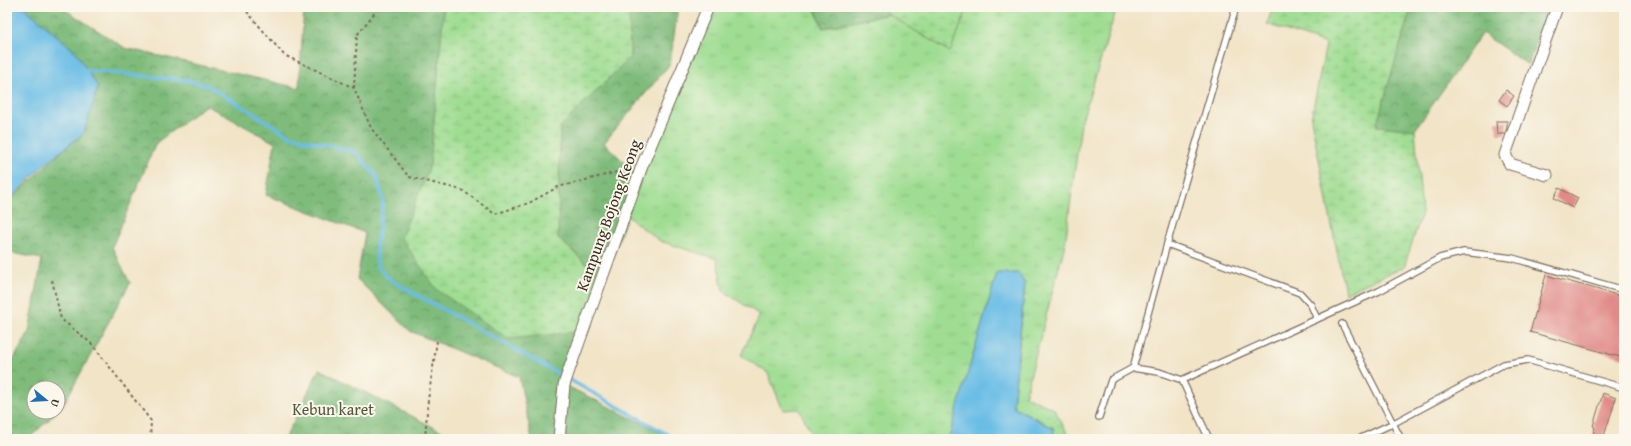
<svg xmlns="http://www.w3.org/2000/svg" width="1631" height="446" viewBox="0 0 1631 446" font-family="'Gentium Book Plus',serif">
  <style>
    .grass { fill: url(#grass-tufts); stroke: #6d8458 }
    .forest { fill: url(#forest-crowns); stroke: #5d734d }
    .wetland { fill: url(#wetland-marsh); stroke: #6d8458 }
    .water { fill: #6abde6; stroke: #527482 }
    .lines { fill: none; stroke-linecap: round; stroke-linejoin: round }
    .stream { stroke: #6abde6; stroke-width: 3.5 }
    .building { fill: #e18a88 }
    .lane-casing { stroke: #7b6b59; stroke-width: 8 }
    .street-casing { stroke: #7b6b59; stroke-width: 13 }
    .path { stroke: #7b6b59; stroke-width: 2; stroke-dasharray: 3 3; stroke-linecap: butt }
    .lane { stroke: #fff; stroke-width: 5.5 }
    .street { stroke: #fff; stroke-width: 11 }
    .labels { text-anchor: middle; stroke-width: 4; stroke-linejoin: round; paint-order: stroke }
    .street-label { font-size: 16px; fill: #3b2a1e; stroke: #fbf7ec }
    .park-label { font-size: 16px; fill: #54573b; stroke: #fbf7ec }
  </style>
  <defs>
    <pattern id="grass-tufts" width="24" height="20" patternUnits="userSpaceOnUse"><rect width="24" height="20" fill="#9fdd92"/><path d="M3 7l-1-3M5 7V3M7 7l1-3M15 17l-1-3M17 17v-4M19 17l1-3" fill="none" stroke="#8abe7d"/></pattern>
    <pattern id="forest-crowns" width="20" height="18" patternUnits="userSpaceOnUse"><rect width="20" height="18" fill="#7fbc7c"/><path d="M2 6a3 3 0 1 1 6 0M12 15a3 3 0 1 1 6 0" fill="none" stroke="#699965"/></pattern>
    <pattern id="wetland-marsh" width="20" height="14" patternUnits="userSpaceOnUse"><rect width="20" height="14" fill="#9fdd92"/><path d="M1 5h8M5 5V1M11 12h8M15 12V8" fill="none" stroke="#8abe7d"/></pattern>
  </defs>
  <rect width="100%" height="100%" fill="#fbf7ec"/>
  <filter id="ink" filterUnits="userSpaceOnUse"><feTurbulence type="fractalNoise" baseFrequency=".025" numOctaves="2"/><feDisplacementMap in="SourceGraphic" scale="8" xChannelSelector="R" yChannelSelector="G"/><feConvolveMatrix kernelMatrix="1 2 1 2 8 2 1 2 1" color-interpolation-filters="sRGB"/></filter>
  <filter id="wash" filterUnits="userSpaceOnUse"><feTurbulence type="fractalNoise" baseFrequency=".012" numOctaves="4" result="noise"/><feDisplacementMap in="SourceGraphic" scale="16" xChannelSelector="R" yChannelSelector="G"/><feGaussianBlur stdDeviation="0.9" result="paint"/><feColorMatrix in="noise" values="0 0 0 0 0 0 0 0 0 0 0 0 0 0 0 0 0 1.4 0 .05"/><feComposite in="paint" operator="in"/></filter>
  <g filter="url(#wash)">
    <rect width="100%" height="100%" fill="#f1e4c7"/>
    <path class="grass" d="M 711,7 L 814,7 L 823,28 L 888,14 L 950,52 L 968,7 L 1117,7 L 1081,123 L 1065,244 L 1025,396 L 1054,409 L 1068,434 L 1067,439 L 1053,439 L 1054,428 L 1013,406 L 1025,284 L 997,273 L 949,438 L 928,439 L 812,439 L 812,434 L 799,409 L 783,410 L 768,373 L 741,355 L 760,315 L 723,291 L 717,259 L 660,241 L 627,216 Z"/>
    <g class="forest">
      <path d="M 24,7 L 65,7 L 64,9 L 125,48 L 299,88 L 304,7 L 444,7 L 430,166 L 401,238 L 584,331 L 565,385 L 674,439 L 532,439 L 519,377 L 410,331 L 357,279 L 365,233 L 266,195 L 275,143 L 206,105 L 156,143 L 112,247 L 130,283 L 62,407 L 58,411 L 58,388 L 34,388 L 34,412 L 57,412 L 28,439 L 7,439 L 7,371 L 29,332 L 42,259 L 7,252 L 7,203 L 54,158 L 84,133 L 76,52 Z"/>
      <path d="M 629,7 L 678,7 L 670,64 L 604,143 L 641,178 L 604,280 L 558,238 L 560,127 L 630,57 Z"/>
      <path d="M 814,7 L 886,7 L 888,14 L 823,28 Z"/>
      <path d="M 1411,7 L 1441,7 L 1449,11 L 1451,7 L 1549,7 L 1528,65 L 1482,33 L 1415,130 L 1376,126 Z"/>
      <path d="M 319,369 L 457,439 L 285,439 Z"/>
    </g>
    <g class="wetland">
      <path d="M 444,7 L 629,7 L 630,57 L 560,127 L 558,238 L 604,280 L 584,331 L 509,339 L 437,290 L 401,238 L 430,166 Z"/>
      <path d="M 886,7 L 968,7 L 950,52 L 888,14 Z"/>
      <path d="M 1273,7 L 1411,7 L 1376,126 L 1415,130 L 1422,213 L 1404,267 L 1345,293 L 1311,119 L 1326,44 L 1267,24 Z"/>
    </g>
    <g class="water">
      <path d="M 7,7 L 24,7 L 76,52 L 98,87 L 84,133 L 44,165 L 7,202 Z"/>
      <path d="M 997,273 L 1019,273 L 1025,284 L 1013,406 L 1054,429 L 1053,439 L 1025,439 L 1014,435 L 1009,439 L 928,439 L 949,437 Z"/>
    </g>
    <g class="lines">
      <path class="stream" d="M 83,70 L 186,80 L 209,86 L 290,136 L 356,152 L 377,177 L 383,201 L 376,248 L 377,267 L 392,281 L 676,439"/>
    </g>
    <g id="blocks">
      <g class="building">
        <path d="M 1506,90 L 1514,96 L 1507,106 L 1499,100 Z"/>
        <path d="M 1496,121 L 1507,121 L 1507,127 L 1505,134 L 1497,134 Z"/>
        <path d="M 1559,188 L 1578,198 L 1573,208 L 1554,198 Z"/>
        <path d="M 1546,275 L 1624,297 L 1624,358 L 1530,332 Z"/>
        <path d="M 1603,393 L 1616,398 L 1603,439 L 1592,439 L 1595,427 L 1593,426 Z"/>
      </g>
    </g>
  </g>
  <g filter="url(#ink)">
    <use href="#blocks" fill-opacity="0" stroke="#7b6b59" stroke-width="1"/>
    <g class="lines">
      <defs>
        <g id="lane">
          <path d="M 1167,244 L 1300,293 L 1311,305 L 1317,319"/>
          <path d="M 1342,324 L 1401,439"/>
          <path d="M 1182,380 L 1379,291 L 1440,258 L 1464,252 L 1512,258 L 1624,290"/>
          <path d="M 1099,417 L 1111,380 L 1133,368"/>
          <path d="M 1209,439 L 1182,380 L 1159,372 L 1133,368 L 1167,244 L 1236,7"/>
          <path d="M 1359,439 L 1394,423 L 1504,364 L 1528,360 L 1624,388"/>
        </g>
        <g id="street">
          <path d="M 1547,175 L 1510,164 L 1505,155 L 1557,7"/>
          <path d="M 559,439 L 564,385 L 569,370 L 642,166 L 708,7"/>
        </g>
      </defs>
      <use href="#lane" class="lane-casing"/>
      <use href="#street" class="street-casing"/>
      <g class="path">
        <path d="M 243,7 L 284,55 L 354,88 L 371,128 L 409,177 L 462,190 L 495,214 L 529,203 L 558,187 L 629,169"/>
        <path d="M 354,88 L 357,35 L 379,7"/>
        <path d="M 52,280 L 61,319 L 92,344 L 151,421 L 150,439"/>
        <path d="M 425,439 L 428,400 L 437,341"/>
      </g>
      <use href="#lane" class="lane"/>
      <use href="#street" class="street"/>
    </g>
  </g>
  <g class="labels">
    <g class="street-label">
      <text transform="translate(608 215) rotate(-70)" y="6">Kampung Bojong Keong</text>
    </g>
    <g class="park-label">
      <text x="333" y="415">Kebun karet</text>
    </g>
  </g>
  <rect width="1631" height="446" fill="none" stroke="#fbf7ec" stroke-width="24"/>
  <g transform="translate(46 400) rotate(108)"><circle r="19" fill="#fbf7ec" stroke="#aea59a"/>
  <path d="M0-3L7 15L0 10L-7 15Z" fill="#1f6fb2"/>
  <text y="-6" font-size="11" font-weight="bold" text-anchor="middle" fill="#3b2a1e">U</text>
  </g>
</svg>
